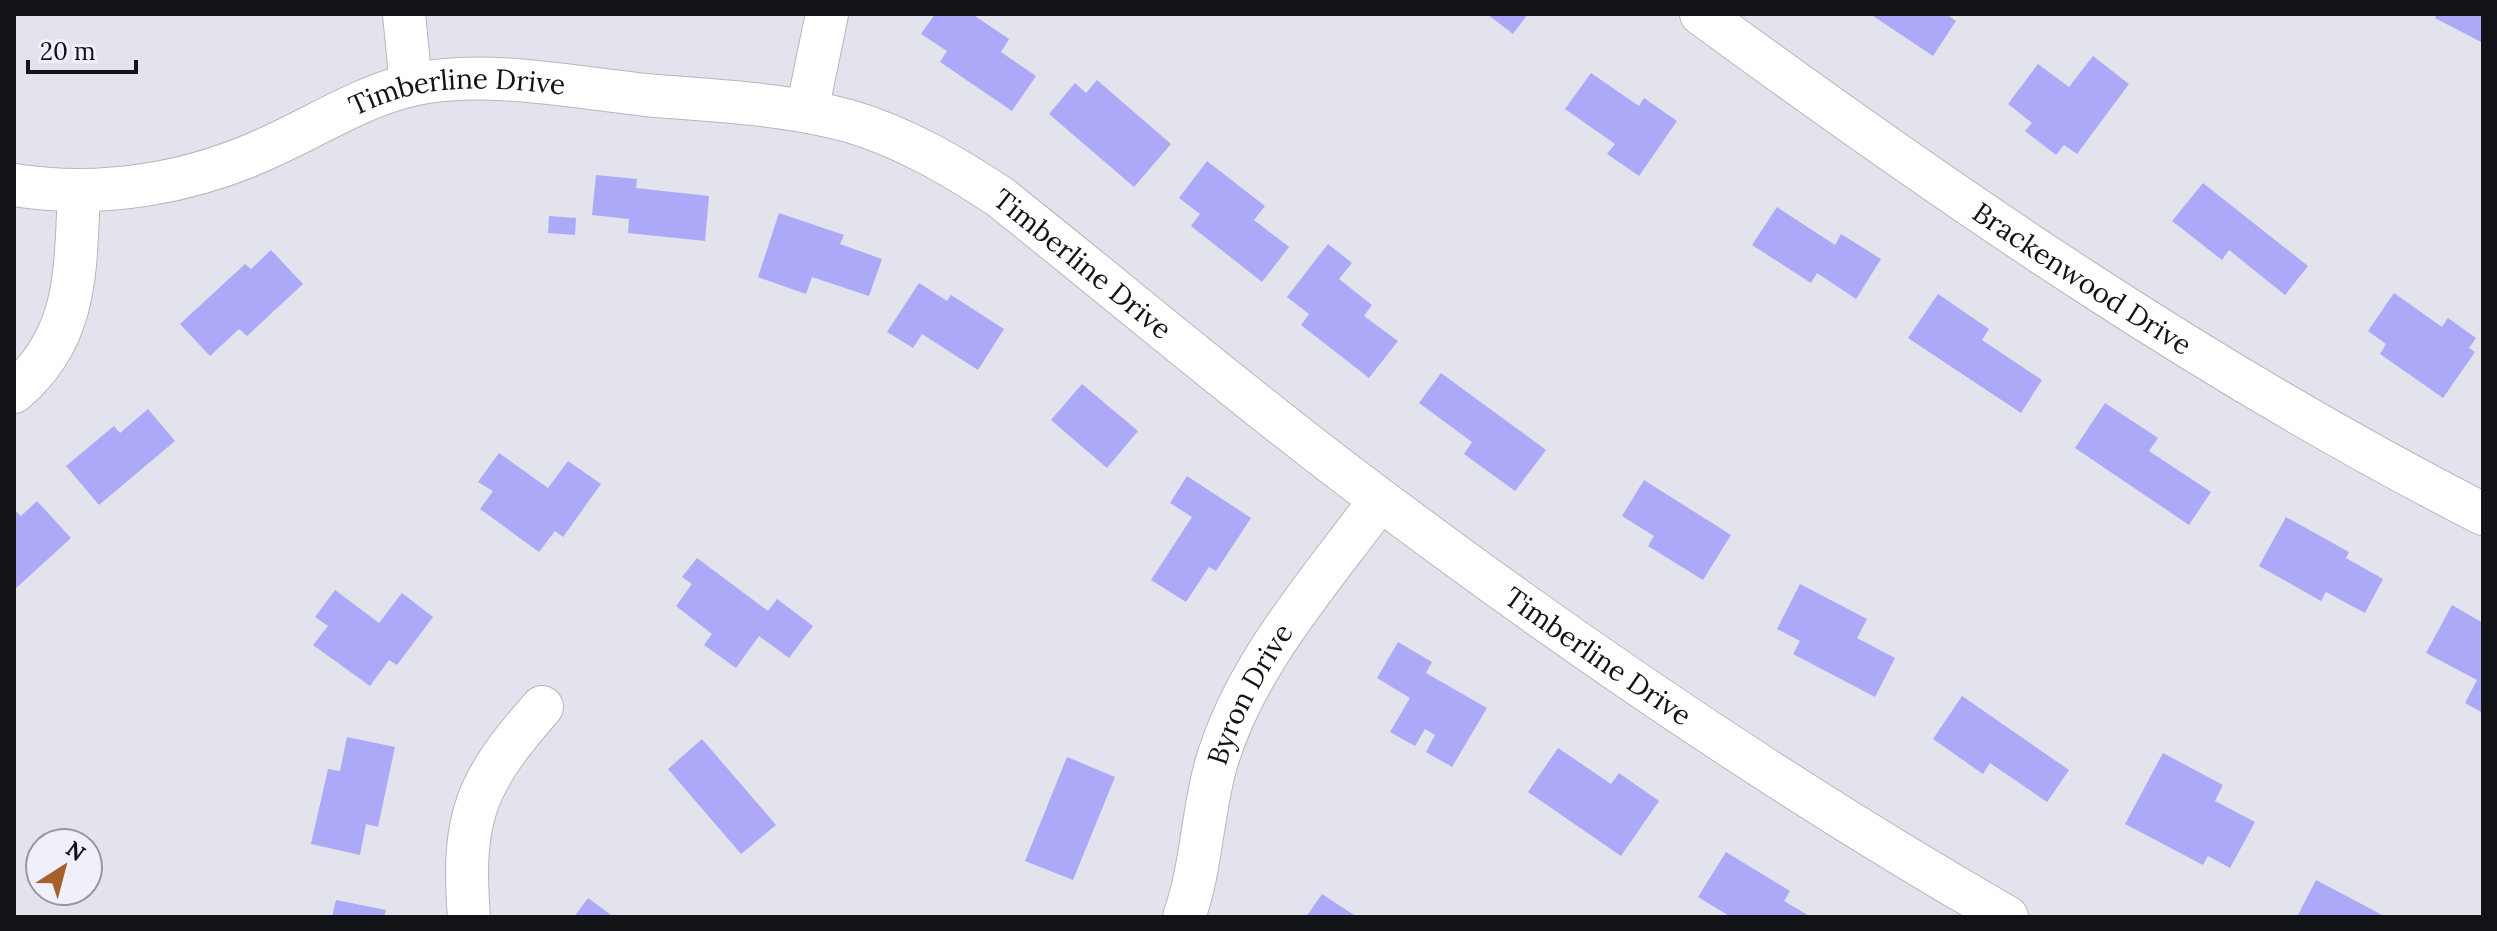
<svg xmlns="http://www.w3.org/2000/svg" width="2497" height="931" viewBox="0 0 2497 931" font-family="Lora,serif">
  <style>
    .building { fill: #acaaf8 }
    .lines { fill: none; stroke-linecap: round; stroke-linejoin: round }
    .minor-casing { stroke: #b6b6c0; stroke-width: 44 }
    .minor { stroke: #fff; stroke-width: 42 }
    .labels { text-anchor: middle; stroke-width: 8; stroke-linejoin: round; paint-order: stroke }
    .street-label { font-size: 28px; fill: #121316; stroke: #f0f0fa }
  </style>
  <rect width="100%" height="100%" fill="#e2e3ec"/>
  <g class="building">
    <path d="M 935,14 L 972,14 L 1009,39 L 1001,52 L 1036,76 L 1012,111 L 940,62 L 947,51 L 921,34 Z"/>
    <path d="M 1487,14 L 1528,14 L 1513,34 Z"/>
    <path d="M 1870,14 L 1946,14 L 1956,21 L 1933,56 Z"/>
    <path d="M 2437,14 L 2483,14 L 2483,43 L 2435,18 Z"/>
    <path d="M 2093,56 L 2129,84 L 2077,154 L 2064,145 L 2056,155 L 2025,131 L 2032,123 L 2008,104 L 2038,64 L 2069,87 Z"/>
    <path d="M 1591,73 L 1639,106 L 1644,98 L 1677,121 L 1639,176 L 1607,154 L 1615,144 L 1565,109 Z"/>
    <path d="M 1097,80 L 1171,144 L 1134,187 L 1049,114 L 1075,83 L 1086,93 Z"/>
    <path d="M 1207,161 L 1265,206 L 1254,220 L 1289,247 L 1262,282 L 1191,226 L 1200,214 L 1179,198 Z"/>
    <path d="M 596,175 L 637,179 L 636,188 L 709,196 L 705,241 L 628,233 L 629,219 L 592,215 Z"/>
    <path d="M 2203,183 L 2308,266 L 2285,295 L 2229,250 L 2222,260 L 2172,221 Z"/>
    <path d="M 1777,207 L 1835,245 L 1841,234 L 1881,259 L 1856,299 L 1817,273 L 1811,283 L 1752,245 Z"/>
    <path d="M 779,213 L 844,235 L 840,244 L 882,259 L 869,296 L 812,277 L 806,294 L 758,277 Z"/>
    <path d="M 549,216 L 576,218 L 575,235 L 548,233 Z"/>
    <path d="M 1328,244 L 1352,263 L 1339,279 L 1372,305 L 1364,316 L 1398,341 L 1369,378 L 1301,325 L 1309,314 L 1287,297 Z"/>
    <path d="M 271,250 L 303,284 L 247,336 L 239,329 L 210,356 L 180,324 L 245,264 L 251,269 Z"/>
    <path d="M 919,283 L 947,301 L 951,295 L 1004,329 L 978,370 L 922,334 L 913,348 L 887,332 Z"/>
    <path d="M 2394,293 L 2442,327 L 2448,318 L 2476,338 L 2469,348 L 2475,352 L 2443,398 L 2380,354 L 2386,344 L 2368,331 Z"/>
    <path d="M 1938,294 L 1989,329 L 1982,340 L 2042,380 L 2021,413 L 1908,338 Z"/>
    <path d="M 1441,373 L 1546,450 L 1515,491 L 1464,454 L 1472,442 L 1419,403 Z"/>
    <path d="M 1082,384 L 1138,431 L 1107,468 L 1051,420 Z"/>
    <path d="M 2105,403 L 2158,438 L 2149,451 L 2211,492 L 2189,525 L 2075,448 Z"/>
    <path d="M 148,409 L 175,441 L 99,505 L 66,466 L 114,426 L 120,433 Z"/>
    <path d="M 499,453 L 548,488 L 568,461 L 601,484 L 563,537 L 555,531 L 539,552 L 480,509 L 493,491 L 478,482 Z"/>
    <path d="M 1187,476 L 1251,518 L 1216,571 L 1209,567 L 1186,602 L 1151,580 L 1192,517 L 1170,503 Z"/>
    <path d="M 1644,480 L 1731,535 L 1703,580 L 1648,546 L 1654,536 L 1622,516 Z"/>
    <path d="M 37,501 L 71,538 L 14,590 L 14,509 L 21,516 Z"/>
    <path d="M 2286,517 L 2349,552 L 2346,558 L 2383,579 L 2365,613 L 2326,592 L 2321,601 L 2259,566 Z"/>
    <path d="M 697,558 L 768,611 L 777,599 L 813,626 L 789,658 L 759,636 L 736,668 L 704,645 L 712,634 L 676,606 L 692,584 L 682,577 Z"/>
    <path d="M 1800,584 L 1867,619 L 1857,638 L 1895,658 L 1875,697 L 1793,654 L 1800,641 L 1777,629 Z"/>
    <path d="M 335,590 L 379,623 L 402,593 L 433,617 L 397,665 L 389,660 L 370,686 L 313,645 L 328,626 L 315,617 Z"/>
    <path d="M 2452,605 L 2483,623 L 2483,713 L 2465,703 L 2477,680 L 2426,653 Z"/>
    <path d="M 1398,642 L 1432,662 L 1426,673 L 1487,708 L 1452,767 L 1426,752 L 1435,735 L 1425,729 L 1415,746 L 1390,732 L 1410,698 L 1377,678 Z"/>
    <path d="M 1962,696 L 2069,770 L 2047,802 L 1990,763 L 1983,774 L 1933,739 Z"/>
    <path d="M 347,737 L 395,747 L 378,827 L 366,824 L 360,855 L 311,844 L 328,769 L 340,771 Z"/>
    <path d="M 702,739 L 776,825 L 741,854 L 668,769 Z"/>
    <path d="M 1558,748 L 1611,784 L 1619,773 L 1659,801 L 1621,856 L 1528,792 Z"/>
    <path d="M 2163,753 L 2223,785 L 2215,801 L 2255,822 L 2230,868 L 2208,856 L 2203,865 L 2125,824 Z"/>
    <path d="M 1067,757 L 1115,777 L 1073,880 L 1025,861 Z"/>
    <path d="M 1726,852 L 1790,891 L 1784,901 L 1811,917 L 1731,917 L 1698,897 Z"/>
    <path d="M 2316,880 L 2386,917 L 2297,917 Z"/>
    <path d="M 1322,894 L 1357,917 L 1306,917 Z"/>
    <path d="M 588,898 L 614,917 L 574,917 Z"/>
    <path d="M 336,900 L 386,910 L 384,917 L 332,917 Z"/>
  </g>
  <g class="lines">
    <defs>
      <g id="minor">
        <path d="M 404,14 L 411,85"/>
        <path id="s1" d="M 1701,14 C 1951,197 2207,373 2483,514"/>
        <path d="M 807,111 L 827,14"/>
        <path id="s2" d="M 14,185 C 104,199 196,183 278,143 C 321,123 364,96 411,85 C 486,69 571,87 646,95 C 714,101 783,103 849,121 C 904,137 953,166 1000,197 C 1117,290 1231,387 1350,477 C 1556,633 1783,788 2007,917"/>
        <path d="M 14,392 C 79,337 75,270 79,192"/>
        <path d="M 469,917 C 461,816 476,782 542,707"/>
        <path id="s3" d="M 1184,917 C 1201,870 1202,817 1215,768 C 1243,667 1319,583 1380,500"/>
      </g>
    </defs>
    <use href="#minor" class="minor-casing"/>
    <use href="#minor" class="minor"/>
  </g>
  <g class="labels">
    <g class="street-label">
      <text dy="10" stroke="none"><textPath href="#s2" startOffset="462">Timberline Drive</textPath></text>
      <text dy="10" stroke="none"><textPath href="#s2" startOffset="1134">Timberline Drive</textPath></text>
      <text dy="10" stroke="none"><textPath href="#s1" startOffset="464">Brackenwood Drive</textPath></text>
      <text dy="10" stroke="none"><textPath href="#s2" startOffset="1782">Timberline Drive</textPath></text>
      <text dy="10" stroke="none"><textPath href="#s3" startOffset="234">Byron Drive</textPath></text>
    </g>
  </g>
  <rect width="2497" height="931" fill="none" stroke="#121316" stroke-width="32"/>
  <g transform="translate(64 867) rotate(36)"><circle r="38" fill="#f0f0fa" stroke="#97989f" stroke-width="2"/>
  <path d="M0-6L14 30L0 20L-14 30Z" fill="#a4612f"/>
  <text y="-12" font-size="22" font-weight="bold" text-anchor="middle" fill="#121316">N</text>
  </g>
  <path d="M28 60v12h108v-12" fill="none" stroke="#121316" stroke-width="4"/>
  <text x="40" y="60" font-size="24" fill="#121316" stroke="#f0f0fa" stroke-width="6" paint-order="stroke">20 m</text>
</svg>
